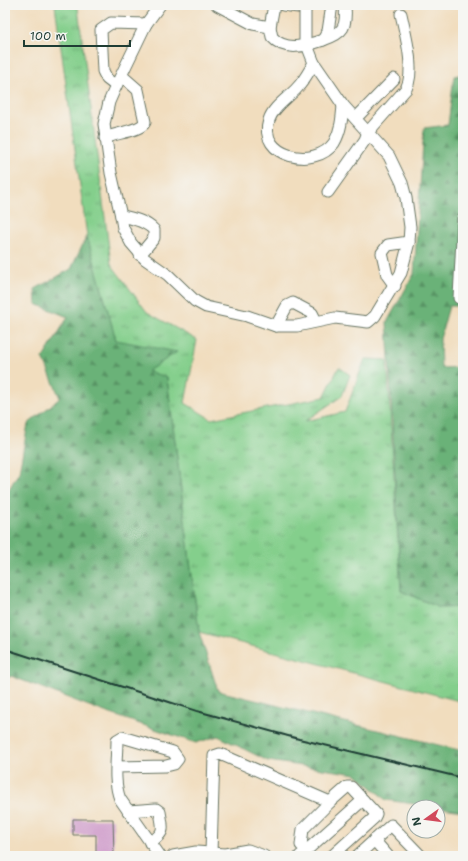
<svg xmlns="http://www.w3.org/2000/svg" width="468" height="861" viewBox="0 0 468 861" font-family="'Shantell Sans',sans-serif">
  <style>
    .grass { fill: url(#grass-tufts); stroke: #528660 }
    .forest { fill: url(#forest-firs); stroke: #457856 }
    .building { fill: #cf9bca }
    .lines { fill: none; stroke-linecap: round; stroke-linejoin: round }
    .minor-casing { stroke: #687564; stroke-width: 13 }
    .minor { stroke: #fff; stroke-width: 11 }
    .rail { stroke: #1f3d34; stroke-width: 2 }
  </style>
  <defs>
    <pattern id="grass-tufts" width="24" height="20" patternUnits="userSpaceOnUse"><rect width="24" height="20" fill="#84cf8c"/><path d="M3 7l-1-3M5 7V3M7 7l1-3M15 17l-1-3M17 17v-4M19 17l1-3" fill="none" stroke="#6ba973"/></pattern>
    <pattern id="forest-firs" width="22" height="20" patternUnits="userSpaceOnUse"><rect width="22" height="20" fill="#6bb278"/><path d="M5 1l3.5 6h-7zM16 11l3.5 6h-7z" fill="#579263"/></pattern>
  </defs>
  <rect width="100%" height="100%" fill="#f6f6f2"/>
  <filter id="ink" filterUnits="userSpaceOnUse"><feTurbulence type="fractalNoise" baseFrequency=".025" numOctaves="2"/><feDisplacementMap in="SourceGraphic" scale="8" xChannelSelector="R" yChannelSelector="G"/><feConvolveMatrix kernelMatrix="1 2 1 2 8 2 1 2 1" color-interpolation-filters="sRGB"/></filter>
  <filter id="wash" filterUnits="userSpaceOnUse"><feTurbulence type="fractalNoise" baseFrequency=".012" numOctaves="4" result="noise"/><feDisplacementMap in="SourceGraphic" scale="16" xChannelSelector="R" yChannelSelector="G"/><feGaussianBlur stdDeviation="0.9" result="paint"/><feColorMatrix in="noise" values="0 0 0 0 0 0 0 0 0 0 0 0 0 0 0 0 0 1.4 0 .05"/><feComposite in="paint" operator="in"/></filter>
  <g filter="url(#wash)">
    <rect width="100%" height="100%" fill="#f1ddbe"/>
    <path class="grass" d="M 55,5 L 74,5 L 78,8 L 111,264 L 147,312 L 197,340 L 185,403 L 211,419 L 324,397 L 339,367 L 350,375 L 342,396 L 305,421 L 345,412 L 365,359 L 387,360 L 401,591 L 440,608 L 463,607 L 463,702 L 199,632 L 167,378 L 147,371 L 116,341 L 87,236 Z"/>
    <g class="forest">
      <path d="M 463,74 L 463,306 L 449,306 L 440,339 L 441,368 L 463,367 L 463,607 L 440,608 L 401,591 L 387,322 L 414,274 L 424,128 L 448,125 L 454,76 Z"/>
      <path d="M 87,236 L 116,340 L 177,352 L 148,371 L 167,378 L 199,632 L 218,691 L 463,751 L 463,811 L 386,800 L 356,774 L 268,761 L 218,736 L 196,743 L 102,711 L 11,676 L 5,680 L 5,496 L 19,472 L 28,424 L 60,398 L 43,358 L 68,317 L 36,304 L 35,289 L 71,269 Z"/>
    </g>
    <g id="blocks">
      <path class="building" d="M 73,819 L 113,819 L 114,856 L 96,856 L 96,835 L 73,835 Z"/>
    </g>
  </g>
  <g filter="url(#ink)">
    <use href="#blocks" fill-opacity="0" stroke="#687564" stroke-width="1"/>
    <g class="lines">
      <defs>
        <g id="minor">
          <path d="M 160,5 L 146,24 L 116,86 L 109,102 L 104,124 L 111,173 L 121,216 L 123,228 L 131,243 L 145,259 L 168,275 L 195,301 L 206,307 L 247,316 L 276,326 L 297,326 L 335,318 L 368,322 L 375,316 L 401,273 L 409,242 L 410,227 L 406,198 L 402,183 L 389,156 L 343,105 L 314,63 L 305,40 L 305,5"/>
          <path d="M 217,5 L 253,24 L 270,27"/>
          <path d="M 274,5 L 270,27 L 272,37 C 285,52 306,46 323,40 L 328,31 L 332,5"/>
          <path d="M 283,5 L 306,8"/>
          <path d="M 323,40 C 344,33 347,27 345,5"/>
          <path d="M 314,63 C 309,71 304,81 297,88 C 288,98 273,107 269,120 C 257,157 315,170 334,143 C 341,131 342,118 343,105"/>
          <path d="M 116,86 L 107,79 L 103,71 L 101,30 L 111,23 L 146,24"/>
          <path d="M 356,118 L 394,79"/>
          <path d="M 105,138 C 115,133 141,131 145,122 L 138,90 L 122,76"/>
          <path d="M 328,192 L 365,140 L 368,132 L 406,89 C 416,71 405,33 401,14"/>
          <path d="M 121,216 C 132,218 146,221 154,230 L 154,238 L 140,255"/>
          <path d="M 395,286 L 387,275 L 382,253 L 388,245 L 409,242"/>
          <path d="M 459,298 L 463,218"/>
          <path d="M 276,326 L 287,306 L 293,303 L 312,313 L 316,321"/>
          <path d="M 117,767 L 166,766 L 174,764 L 178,759 L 173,752 L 122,737 L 117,740 C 117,758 113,782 120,799 L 160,856"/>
          <path d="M 330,802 L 347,787 L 351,787 L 376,814 L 374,818 L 332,856"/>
          <path d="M 128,811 L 156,809 L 160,812 C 163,830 166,831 150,843"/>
          <path d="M 374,840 L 388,856"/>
          <path d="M 307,850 L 363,800"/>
          <path d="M 211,853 L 214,756 L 220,754 L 330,802 L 303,829 L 301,845 L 307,850 L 300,856"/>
          <path d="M 173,856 L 196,852 L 225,854 L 248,850 L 264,856"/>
          <path d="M 357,856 L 391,825 L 421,856"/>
        </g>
      </defs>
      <use href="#minor" class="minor-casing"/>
      <use href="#minor" class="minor"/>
      <path class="rail" d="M 5,649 L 197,711 L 299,739 L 463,778"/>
    </g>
  </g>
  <rect width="468" height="861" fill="none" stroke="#f6f6f2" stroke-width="20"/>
  <g transform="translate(426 819) rotate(256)"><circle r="19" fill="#f6f6f2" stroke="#a0aca6"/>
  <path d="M0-3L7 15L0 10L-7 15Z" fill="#d1495b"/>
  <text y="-6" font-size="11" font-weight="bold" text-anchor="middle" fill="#1f3d34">N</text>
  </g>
  <path d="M24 40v6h106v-6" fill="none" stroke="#1f3d34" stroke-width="2"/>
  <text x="30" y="40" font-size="12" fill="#1f3d34" stroke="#f6f6f2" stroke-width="3" paint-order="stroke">100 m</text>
</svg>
